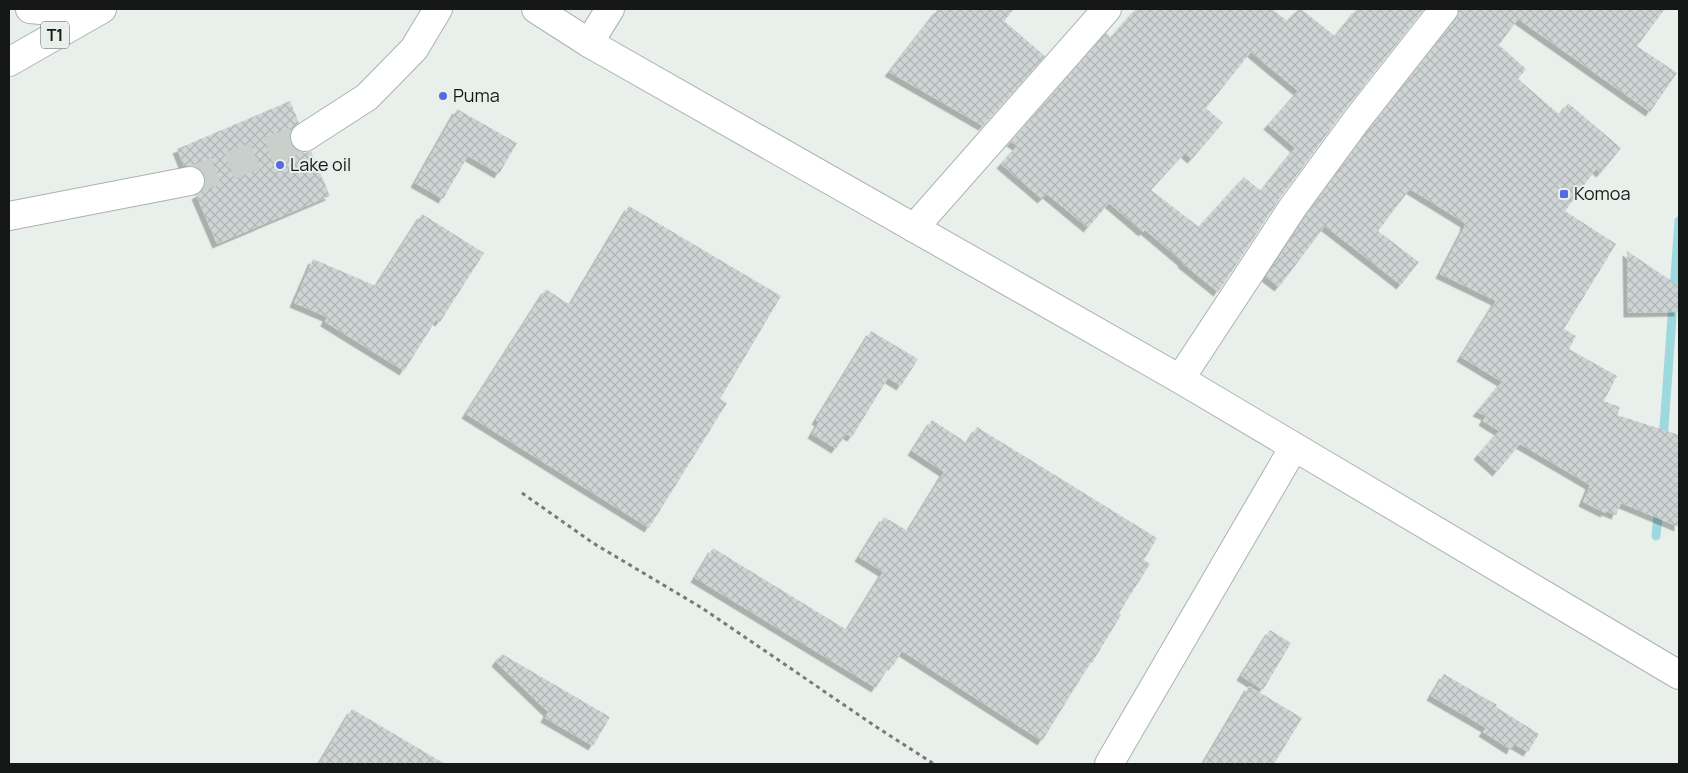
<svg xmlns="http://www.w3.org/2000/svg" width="1688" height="773" viewBox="0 0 1688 773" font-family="Manrope,sans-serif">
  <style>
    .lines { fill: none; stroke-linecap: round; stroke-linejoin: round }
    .stream { stroke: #9fd9e0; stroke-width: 9 }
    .building { fill: url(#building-cross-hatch); fill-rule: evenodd; filter: url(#shadow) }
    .minor-tunnel { stroke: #c9cfcb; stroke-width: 28; stroke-dasharray: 28 14; stroke-linecap: butt }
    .minor-casing { stroke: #acb2af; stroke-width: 30 }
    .major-casing { stroke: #acb2af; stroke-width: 30 }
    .highway-casing { stroke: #acb2af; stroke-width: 30 }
    .path { stroke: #767a78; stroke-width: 3; stroke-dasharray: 4 4; stroke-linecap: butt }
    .minor { stroke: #fff; stroke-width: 28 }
    .major { stroke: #fff; stroke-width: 28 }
    .highway { stroke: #fff; stroke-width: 28 }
    .poi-dot { fill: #586ae1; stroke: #e9efeb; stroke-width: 2 }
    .labels { text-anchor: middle; stroke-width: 4; stroke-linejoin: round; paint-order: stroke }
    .shield { fill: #e9efeb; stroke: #555857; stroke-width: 1 }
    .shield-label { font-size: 16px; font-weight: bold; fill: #161817 }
    .poi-label { font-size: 18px; fill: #161817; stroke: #e9efeb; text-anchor: start }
  </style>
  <defs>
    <pattern id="building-cross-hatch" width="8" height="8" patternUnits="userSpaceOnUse" patternTransform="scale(1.25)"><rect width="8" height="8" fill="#ced5d4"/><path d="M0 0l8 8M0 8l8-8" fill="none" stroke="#b0b6b5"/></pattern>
    <filter id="shadow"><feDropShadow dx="-4.5" dy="4.5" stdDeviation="0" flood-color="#0004"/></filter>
  </defs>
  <rect width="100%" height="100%" fill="#e9efeb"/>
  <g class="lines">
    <g class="stream">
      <path d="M 1663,441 L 1679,221"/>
      <path d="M 1656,536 L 1659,507"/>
    </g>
  </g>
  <g class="building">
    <path d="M 938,9 L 1014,9 L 1004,21 L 1045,56 L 983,126 L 889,72 Z"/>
    <path d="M 1136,9 L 1272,9 L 1287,21 L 1298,9 L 1301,9 L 1335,36 L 1357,9 L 1424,9 L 1343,112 L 1280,198 L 1218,292 L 1182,263 L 1183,262 L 1145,230 L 1143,232 L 1109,203 L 1088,228 L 1047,194 L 1042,199 L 1001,164 L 1017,146 L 1011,142 L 1106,33 L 1111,37 ZM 1251,52 L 1298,91 L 1268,125 L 1295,148 L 1261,191 L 1244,177 L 1199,227 L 1151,190 L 1185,153 L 1192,159 L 1223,123 L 1206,108 Z"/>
    <path d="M 1459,9 L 1665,9 L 1637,46 L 1677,73 L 1650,112 L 1518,19 L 1499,45 L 1526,69 L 1518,79 L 1560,115 L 1568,103 L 1621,148 L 1601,173 L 1596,169 L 1565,211 L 1616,244 L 1564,329 L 1576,336 L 1569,349 L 1617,376 L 1604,401 L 1620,407 L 1617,415 L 1679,435 L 1679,527 L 1621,503 L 1616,515 L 1606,511 L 1605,513 L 1583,502 L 1590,485 L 1520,444 L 1497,472 L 1478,455 L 1499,431 L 1483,421 L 1486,416 L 1477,412 L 1502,382 L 1461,357 L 1496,301 L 1440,274 L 1465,226 L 1464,226 L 1465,223 L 1410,189 L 1378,231 L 1419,262 L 1401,285 L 1325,226 L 1279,287 L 1266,277 L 1306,216 L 1368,130 L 1456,19 Z"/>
    <path d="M 290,101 L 299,123 L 291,130 L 289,137 L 292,145 L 298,151 L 305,153 L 311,151 L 330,196 L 217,244 L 196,195 L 201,192 L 205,187 L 205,178 L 201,170 L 196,166 L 184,166 L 177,149 Z"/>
    <path d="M 457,109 L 517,143 L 499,174 L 468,156 L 443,199 L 415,183 Z"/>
    <path d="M 629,206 L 781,296 L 720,399 L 727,403 L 649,528 L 466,414 L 546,289 L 570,305 Z"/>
    <path d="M 422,214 L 484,253 L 440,322 L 436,320 L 404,371 L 325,322 L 327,317 L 294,303 L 313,259 L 376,286 Z"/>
    <path d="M 1627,251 L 1679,286 L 1679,312 L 1628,313 Z"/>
    <path d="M 871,331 L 918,359 L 901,386 L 888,378 L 852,437 L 846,434 L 836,449 L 812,434 L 819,422 L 816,420 Z"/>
    <path d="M 932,420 L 967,443 L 977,427 L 1157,538 L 1144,560 L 1150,564 L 1119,613 L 1121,615 L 1092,663 L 1091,662 L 1042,741 L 902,651 L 893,666 L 890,665 L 876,688 L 695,578 L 713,548 L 847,630 L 883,572 L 859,557 L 884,517 L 908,531 L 944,472 L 912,451 Z"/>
    <path d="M 1270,630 L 1291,643 L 1263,690 L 1241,676 Z"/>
    <path d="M 502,654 L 610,717 L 593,746 L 545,718 L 548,712 L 496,662 Z"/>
    <path d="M 1444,674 L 1497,705 L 1496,707 L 1539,734 L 1528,752 L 1514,744 L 1511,750 L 1483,732 L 1486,728 L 1431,696 Z"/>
    <path d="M 1249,686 L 1302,718 L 1274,764 L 1203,764 Z"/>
    <path d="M 352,709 L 445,764 L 319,764 Z"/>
  </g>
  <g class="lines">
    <path class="minor-tunnel" d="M 190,181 L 305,137"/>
    <defs>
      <g id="minor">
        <path d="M 589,43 L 610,9"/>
        <path d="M 305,137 L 367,97 L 414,49 L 438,9"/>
        <path d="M 9,216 L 190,181"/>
        <path d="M 914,228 L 1107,9"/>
        <path d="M 1180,379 L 1293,207 L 1356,121 L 1444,9"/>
        <path d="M 1109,764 L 1294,447"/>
      </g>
      <path id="major" d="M 536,9 L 589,43 L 1180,379 L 1679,675"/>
      <g id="highway">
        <path d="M 30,9 L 41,10 L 62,9"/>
        <path d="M 9,62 L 102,9"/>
      </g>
    </defs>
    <use href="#minor" class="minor-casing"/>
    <use href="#major" class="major-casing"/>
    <use href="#highway" class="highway-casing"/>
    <path class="path" d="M 522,493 L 593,543 L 702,608 L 878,728 L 934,764"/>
    <use href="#minor" class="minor"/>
    <use href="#major" class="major"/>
    <use href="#highway" class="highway"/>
  </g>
  <g class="poi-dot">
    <circle cx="443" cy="96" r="5"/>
    <circle cx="280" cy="165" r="5"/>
    <rect x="1559" y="189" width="10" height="10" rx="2.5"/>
  </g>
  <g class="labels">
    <rect class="shield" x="41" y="21.5" width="28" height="27" rx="4"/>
    <g class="shield-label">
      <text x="55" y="41">T1</text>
    </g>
    <g class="poi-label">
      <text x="453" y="102">Puma</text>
      <text x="290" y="171">Lake oil</text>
      <text x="1574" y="200">Komoa</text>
    </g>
  </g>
  <rect width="1688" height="773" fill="none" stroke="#161817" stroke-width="20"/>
</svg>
